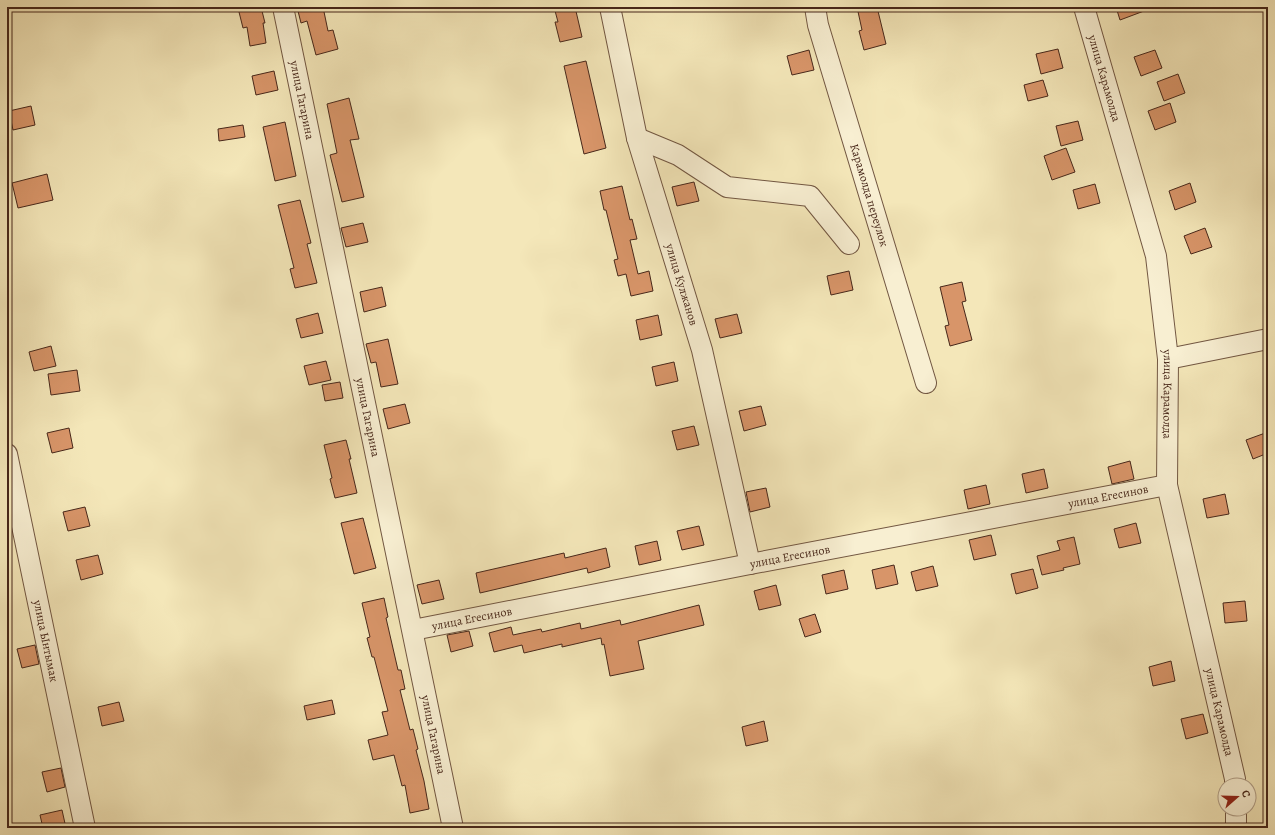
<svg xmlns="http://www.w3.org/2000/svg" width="1275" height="835" viewBox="0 0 1275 835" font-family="Alegreya,serif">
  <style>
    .building { fill: #d89569; stroke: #47271a }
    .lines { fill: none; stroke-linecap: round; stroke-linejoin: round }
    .minor-casing { stroke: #725742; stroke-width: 22 }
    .minor { stroke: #f8efd2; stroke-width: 20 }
    .labels { text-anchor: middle; stroke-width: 3; stroke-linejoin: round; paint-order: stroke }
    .street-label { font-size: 12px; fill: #47271a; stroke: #f8efd2 }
  </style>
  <rect width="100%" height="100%" fill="#f4e7b9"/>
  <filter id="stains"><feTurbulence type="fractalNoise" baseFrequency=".005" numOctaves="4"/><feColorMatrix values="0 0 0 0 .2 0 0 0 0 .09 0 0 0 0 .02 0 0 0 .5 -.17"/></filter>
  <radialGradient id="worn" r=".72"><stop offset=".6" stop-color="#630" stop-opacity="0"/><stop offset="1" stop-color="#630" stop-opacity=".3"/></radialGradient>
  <g class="building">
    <path d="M 244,7 L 261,7 L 265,23 L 263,23 L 266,43 L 250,46 L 247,27 L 243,28 L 238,8 Z"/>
    <path d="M 297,7 L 323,7 L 328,31 L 333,30 L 338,49 L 316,55 L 307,21 L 301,23 Z"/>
    <path d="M 554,7 L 575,7 L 582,37 L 560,42 L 555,22 L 558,22 Z"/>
    <path d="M 857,7 L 877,7 L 886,44 L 864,50 L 859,31 L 862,30 Z"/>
    <path d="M 1116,7 L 1152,7 L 1152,8 L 1120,20 Z"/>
    <path d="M 1058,49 L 1063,68 L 1041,74 L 1036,54 Z"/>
    <path d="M 809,50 L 814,70 L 792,75 L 787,56 Z"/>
    <path d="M 1155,50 L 1162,68 L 1141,76 L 1134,57 Z"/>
    <path d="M 586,61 L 606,148 L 584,154 L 564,66 Z"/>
    <path d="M 274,71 L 278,90 L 256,95 L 252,76 Z"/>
    <path d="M 1178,74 L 1185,93 L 1164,101 L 1157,82 Z"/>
    <path d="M 1043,80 L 1048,96 L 1028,101 L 1024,85 Z"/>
    <path d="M 349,98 L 359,139 L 350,140 L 364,197 L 342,202 L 330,155 L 337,153 L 327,104 Z"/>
    <path d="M 1170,103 L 1176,122 L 1155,130 L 1148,111 Z"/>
    <path d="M 31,106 L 35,125 L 13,130 L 9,111 Z"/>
    <path d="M 1078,121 L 1083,140 L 1061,146 L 1056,126 Z"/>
    <path d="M 285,122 L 296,176 L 275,181 L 263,127 Z"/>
    <path d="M 243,125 L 245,137 L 219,141 L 218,129 Z"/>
    <path d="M 1066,148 L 1075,172 L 1052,180 L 1044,156 Z"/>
    <path d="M 47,174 L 53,200 L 18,208 L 12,183 Z"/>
    <path d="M 694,182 L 699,201 L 677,206 L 672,187 Z"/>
    <path d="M 1190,183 L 1196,202 L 1175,210 L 1169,191 Z"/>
    <path d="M 1095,184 L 1100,203 L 1078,209 L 1073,190 Z"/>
    <path d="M 622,186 L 630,220 L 632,219 L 637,239 L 630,240 L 638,274 L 649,271 L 653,291 L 631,296 L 626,274 L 618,276 L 614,260 L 618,259 L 606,210 L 604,210 L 600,191 Z"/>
    <path d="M 300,200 L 311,243 L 307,244 L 317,283 L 295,288 L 290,269 L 294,268 L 278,205 Z"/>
    <path d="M 363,223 L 368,242 L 346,247 L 341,228 Z"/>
    <path d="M 1205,228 L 1212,247 L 1191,254 L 1184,236 Z"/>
    <path d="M 849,271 L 853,290 L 831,295 L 827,276 Z"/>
    <path d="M 962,282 L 966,301 L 962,302 L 972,340 L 950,346 L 945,326 L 949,325 L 940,287 Z"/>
    <path d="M 382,287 L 386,306 L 364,312 L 360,292 Z"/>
    <path d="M 318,313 L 323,333 L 301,338 L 296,319 Z"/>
    <path d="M 737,314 L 742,333 L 720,338 L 715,319 Z"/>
    <path d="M 658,315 L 662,335 L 640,340 L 636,320 Z"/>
    <path d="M 388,339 L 398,384 L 381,387 L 376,362 L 371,363 L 366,344 Z"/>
    <path d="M 51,346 L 56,366 L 34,371 L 29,352 Z"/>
    <path d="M 326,361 L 331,380 L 309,385 L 304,366 Z"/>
    <path d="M 674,362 L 678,381 L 656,386 L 652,367 Z"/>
    <path d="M 77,370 L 80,391 L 51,395 L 48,374 Z"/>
    <path d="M 340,382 L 343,398 L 325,401 L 322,385 Z"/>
    <path d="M 405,404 L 410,423 L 388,429 L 383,409 Z"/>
    <path d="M 761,406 L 766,425 L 744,431 L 739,411 Z"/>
    <path d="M 694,426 L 699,445 L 677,450 L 672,431 Z"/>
    <path d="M 69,428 L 73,448 L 52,453 L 47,433 Z"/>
    <path d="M 1268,432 L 1268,453 L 1253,459 L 1246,440 Z"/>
    <path d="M 346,440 L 351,459 L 349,459 L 357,493 L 335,498 L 330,479 L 332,478 L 324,445 Z"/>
    <path d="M 1130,461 L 1134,479 L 1112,484 L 1108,467 Z"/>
    <path d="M 1044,469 L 1048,488 L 1026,493 L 1022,474 Z"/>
    <path d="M 986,485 L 990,504 L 968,509 L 964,490 Z"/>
    <path d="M 766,488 L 770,507 L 750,512 L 746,492 Z"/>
    <path d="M 1225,494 L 1229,514 L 1207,518 L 1203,499 Z"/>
    <path d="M 85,507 L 90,526 L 68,531 L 63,512 Z"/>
    <path d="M 363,518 L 376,568 L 354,574 L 341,523 Z"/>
    <path d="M 1136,523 L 1141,543 L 1119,548 L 1114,529 Z"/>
    <path d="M 699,526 L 704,545 L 682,550 L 677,531 Z"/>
    <path d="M 991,535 L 996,555 L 974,560 L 969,540 Z"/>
    <path d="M 1074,537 L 1080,564 L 1063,568 L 1064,570 L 1042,575 L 1037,556 L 1060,550 L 1057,541 Z"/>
    <path d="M 657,541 L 661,560 L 639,565 L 635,546 Z"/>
    <path d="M 606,548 L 610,567 L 588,573 L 587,568 L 480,593 L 476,573 L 564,553 L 565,558 Z"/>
    <path d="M 98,555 L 103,574 L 81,580 L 76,560 Z"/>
    <path d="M 894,565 L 898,584 L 876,589 L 872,570 Z"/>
    <path d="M 933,566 L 938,586 L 916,591 L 911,572 Z"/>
    <path d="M 1033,569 L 1038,588 L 1016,594 L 1011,574 Z"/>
    <path d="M 844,570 L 848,589 L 826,594 L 822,575 Z"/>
    <path d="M 439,580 L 444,599 L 422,604 L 417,585 Z"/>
    <path d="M 776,585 L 781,605 L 759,610 L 754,591 Z"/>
    <path d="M 384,598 L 388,617 L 386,618 L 398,670 L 401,670 L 405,689 L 400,690 L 410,730 L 413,729 L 418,749 L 416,750 L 424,781 L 429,809 L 410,813 L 405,785 L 402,786 L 394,755 L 373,760 L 368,740 L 388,735 L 382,712 L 388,711 L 374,657 L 372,657 L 367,638 L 370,637 L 362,603 Z"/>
    <path d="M 1245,601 L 1247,621 L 1225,623 L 1223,603 Z"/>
    <path d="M 699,605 L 704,625 L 638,641 L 644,669 L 610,676 L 604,644 L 602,645 L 601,638 L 562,647 L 562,644 L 524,653 L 522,645 L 494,652 L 489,633 L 511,627 L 513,635 L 541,629 L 542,632 L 580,623 L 581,629 L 620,620 L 621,625 Z"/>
    <path d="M 815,614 L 821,632 L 805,637 L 799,619 Z"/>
    <path d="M 469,631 L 473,646 L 451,652 L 447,635 Z"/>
    <path d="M 35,645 L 39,664 L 22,668 L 17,649 Z"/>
    <path d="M 1171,661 L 1175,681 L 1153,686 L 1149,667 Z"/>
    <path d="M 332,700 L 335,714 L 307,720 L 304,706 Z"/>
    <path d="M 119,702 L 124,721 L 102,726 L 98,707 Z"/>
    <path d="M 1203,714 L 1208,733 L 1186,739 L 1181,719 Z"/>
    <path d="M 764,721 L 768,741 L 746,746 L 742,727 Z"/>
    <path d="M 61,768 L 65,787 L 47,792 L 42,772 Z"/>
    <path d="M 62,810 L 66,828 L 43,828 L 40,815 Z"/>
  </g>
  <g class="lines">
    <defs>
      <g id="minor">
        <path id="s1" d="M 283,7 L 453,828"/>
        <path id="s2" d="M 610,7 L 637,138 L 702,350 L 750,564"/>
        <path id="s3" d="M 815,7 L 818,25 L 926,383"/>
        <path id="s4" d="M 1084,7 L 1156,256 L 1168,359 L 1167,485 L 1235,779 L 1235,785"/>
        <path d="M 637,138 L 678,155 L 727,187 L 810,196 L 849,244"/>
        <path d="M 1168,359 L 1268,339"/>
        <path id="s5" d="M 7,454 L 85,828"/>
        <path id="s6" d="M 413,630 L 750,564 L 1167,485"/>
        <path d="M 1236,809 L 1236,828"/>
      </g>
    </defs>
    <use href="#minor" class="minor-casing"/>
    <use href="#minor" class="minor"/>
  </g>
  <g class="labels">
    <g class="street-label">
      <text dy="4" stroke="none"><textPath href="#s4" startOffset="74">улица Карамолда</textPath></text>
      <text dy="4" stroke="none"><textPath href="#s1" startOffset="95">улица Гагарина</textPath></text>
      <text dy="4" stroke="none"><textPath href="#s3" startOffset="196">Карамолда переулок</textPath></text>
      <text dy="4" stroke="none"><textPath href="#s2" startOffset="287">улица Кулжанов</textPath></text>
      <text dy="4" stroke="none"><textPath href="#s4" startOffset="398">улица Карамолда</textPath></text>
      <text dy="4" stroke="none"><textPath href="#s1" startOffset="419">улица Гагарина</textPath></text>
      <text dy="4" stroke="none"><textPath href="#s6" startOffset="708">улица Егесинов</textPath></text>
      <text dy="4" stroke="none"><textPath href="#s6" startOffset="384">улица Егесинов</textPath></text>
      <text dy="4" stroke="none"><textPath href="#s6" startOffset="60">улица Егесинов</textPath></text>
      <text dy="4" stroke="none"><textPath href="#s5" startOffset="191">улица Ынтымак</textPath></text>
      <text dy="4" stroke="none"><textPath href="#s4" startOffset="722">улица Карамолда</textPath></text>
      <text dy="4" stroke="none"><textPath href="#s1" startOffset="743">улица Гагарина</textPath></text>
    </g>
  </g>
  <rect width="1275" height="835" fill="none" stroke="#f4e7b9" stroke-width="24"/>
  <rect x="8" y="8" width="1259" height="819" fill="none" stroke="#47271a" stroke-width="2"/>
  <rect x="12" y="12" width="1251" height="811" fill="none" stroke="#47271a"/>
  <g transform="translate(1237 797) rotate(70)"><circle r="19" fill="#f8efd2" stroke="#b19f88"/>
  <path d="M0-3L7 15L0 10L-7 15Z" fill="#8f2418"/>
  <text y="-6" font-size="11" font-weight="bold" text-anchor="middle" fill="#47271a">С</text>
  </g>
  <rect width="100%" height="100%" filter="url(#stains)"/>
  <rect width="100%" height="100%" fill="url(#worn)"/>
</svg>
